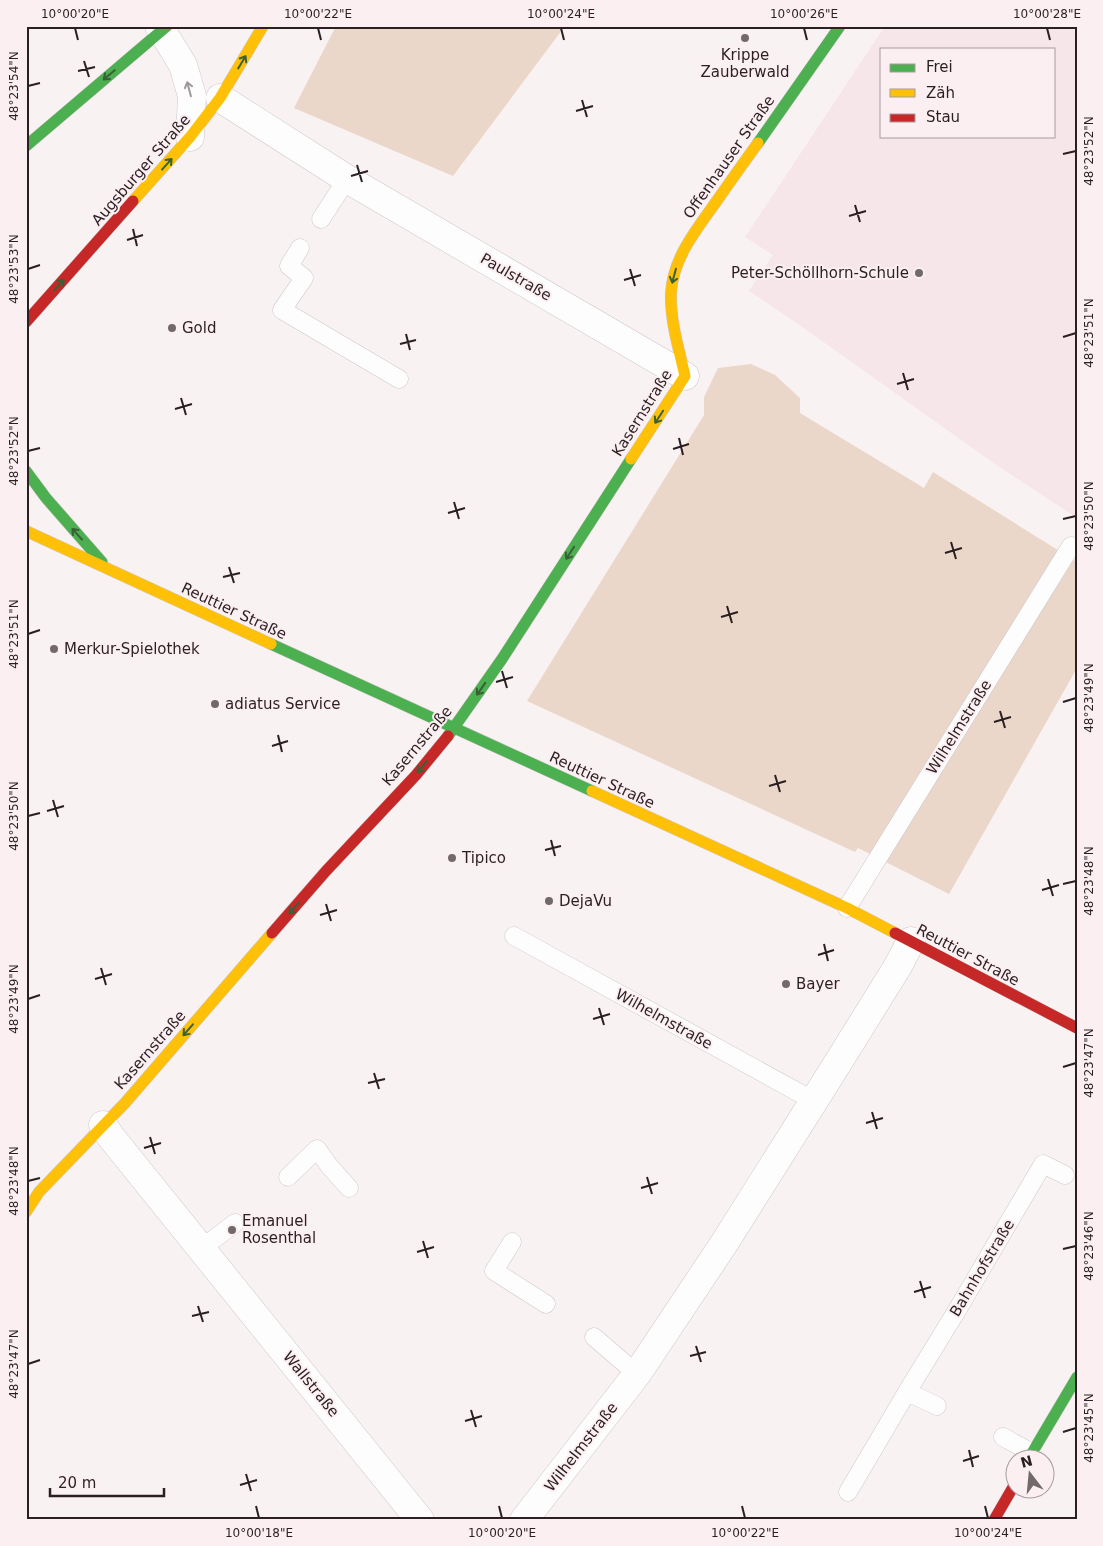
<svg xmlns="http://www.w3.org/2000/svg" width="1103" height="1546" viewBox="0 0 1103 1546" font-family="'DejaVu Sans',sans-serif">
  <style>
    .built { fill: #f6e5e9; fill-rule: evenodd }
    .green { fill: #ead7c9 }
    .lines { fill: none; stroke-linecap: round; stroke-linejoin: round }
    .lane-casing { stroke: #cfc6c8; stroke-width: 19 }
    .street-casing { stroke: #cfc6c8; stroke-width: 29 }
    .fast-casing { stroke: #cfc6c8; stroke-width: 12 }
    .slow-casing { stroke: #cfc6c8; stroke-width: 12 }
    .jam-casing { stroke: #cfc6c8; stroke-width: 12 }
    .lane { stroke: #fefdfd; stroke-width: 18 }
    .street { stroke: #fefdfd; stroke-width: 28 }
    .fast { stroke: #4caf50; stroke-width: 11 }
    .slow { stroke: #ffc107; stroke-width: 11 }
    .jam { stroke: #c62828; stroke-width: 11 }
    .oneway { stroke: #396037 }
    .oneway2 { stroke: #9f999a }
    .ticks { fill: none; stroke: #2a1f22; stroke-width: 2 }
    .poi-dot { fill: #72696b; stroke: #fceff2; stroke-width: 2 }
    .labels { text-anchor: middle; stroke-width: 4; stroke-linejoin: round; paint-order: stroke }
    .poi-label { font-size: 15px; fill: #2a1f22; stroke: #fceff2; text-anchor: start }
    .street-label { font-size: 15px; fill: #2a1f22; stroke: #fceff2 }
    .neatline { fill: none; stroke: #2a1f22; stroke-width: 2 }
    .ticks-label { font-size: 12px; text-anchor: middle; fill: #2a1f22 }
  </style>
  <rect width="100%" height="100%" fill="#f9f2f3"/>
  <path class="built" d="M 885,26 L 1069,26 L 1077,33 L 1077,518 L 992,462 L 801,326 L 749,291 L 773,255 L 745,237 ZM 882,49 L 1054,49 L 1054,136 L 882,136 Z"/>
  <g class="green">
    <path d="M 336,26 L 565,26 L 453,176 L 294,108 Z"/>
    <path d="M 751,364 L 775,375 L 800,398 L 800,413 L 924,488 L 933,472 L 1077,562 L 1077,668 L 949,894 L 858,848 L 855,852 L 527,701 L 704,415 L 704,397 L 718,368 Z"/>
  </g>
  <g class="lines">
    <defs>
      <g id="lane">
        <path d="M 321,219 L 347,179"/>
        <path d="M 300,248 L 289,266 L 304,278 L 282,310 L 399,379"/>
        <path d="M 847,908 L 1071,546"/>
        <path d="M 514,936 L 814,1101"/>
        <path d="M 288,1177 L 317,1149 L 330,1167 L 349,1188"/>
        <path d="M 512,1242 L 494,1271 L 546,1304"/>
        <path d="M 201,1249 L 235,1223"/>
        <path d="M 594,1337 L 637,1374"/>
        <path d="M 907,1392 L 959,1307 L 1043,1164 L 1065,1175"/>
        <path d="M 1003,1437 L 1032,1453"/>
        <path d="M 848,1492 L 907,1392 L 937,1406"/>
      </g>
      <g id="street">
        <path d="M 159,26 L 183,65 L 192,96 L 190,137"/>
        <path d="M 220,98 L 347,179 L 685,376"/>
        <path d="M 103,1125 L 111,1137 L 420,1520"/>
        <path d="M 524,1520 L 637,1374 L 725,1242 L 834,1069 L 898,966 L 911,941"/>
      </g>
      <g id="fast">
        <path d="M 758,143 L 840,26"/>
        <path d="M 26,146 L 167,26"/>
        <path d="M 26,471 L 46,498 L 102,562"/>
        <path d="M 271,644 L 592,791"/>
        <path d="M 448,736 L 502,659 L 631,459"/>
        <path d="M 1029,1458 L 1077,1377"/>
      </g>
      <g id="slow">
        <path d="M 133,201 L 190,137 L 220,98 L 263,26"/>
        <path d="M 631,459 L 685,376 C 679,349 670,321 671,293 C 673,258 696,230 716,202 C 730,182 744,162 758,143"/>
        <path d="M 26,531 L 271,644"/>
        <path d="M 592,791 L 847,908 L 895,933"/>
        <path d="M 26,1212 L 39,1192 L 125,1103 L 272,933"/>
      </g>
      <g id="jam">
        <path d="M 26,322 L 133,201"/>
        <path d="M 272,933 L 326,871 L 416,775 L 448,736"/>
        <path d="M 895,933 L 1077,1028"/>
        <path d="M 994,1520 L 1016,1482"/>
      </g>
    </defs>
    <use href="#lane" class="lane-casing"/>
    <use href="#street" class="street-casing"/>
    <use href="#fast" class="fast-casing"/>
    <use href="#slow" class="slow-casing"/>
    <use href="#jam" class="jam-casing"/>
    <use href="#lane" class="lane"/>
    <use href="#street" class="street"/>
    <use href="#fast" class="fast"/>
    <use href="#slow" class="slow"/>
    <use href="#jam" class="jam"/>
  </g>
  <defs><path id="oneway-shaft" d="M-6 0H5M1.5-3L5.5 0L1.5 3" fill="none" stroke-width="1.6" stroke-linecap="round" stroke-linejoin="round" transform="scale(1.25)"/></defs>
  <g class="oneway">
    <use href="#oneway-shaft" transform="translate(242 62) rotate(-59)"/>
    <use href="#oneway-shaft" transform="translate(109 75) rotate(140)"/>
    <use href="#oneway-shaft" transform="translate(167 164) rotate(-48)"/>
    <use href="#oneway-shaft" transform="translate(674 276) rotate(105)"/>
    <use href="#oneway-shaft" transform="translate(59 285) rotate(-48)"/>
    <use href="#oneway-shaft" transform="translate(659 417) rotate(123)"/>
    <use href="#oneway-shaft" transform="translate(77 534) rotate(-132)"/>
    <use href="#oneway-shaft" transform="translate(570 553) rotate(123)"/>
    <use href="#oneway-shaft" transform="translate(481 689) rotate(125)"/>
    <use href="#oneway-shaft" transform="translate(422 767) rotate(130)"/>
    <use href="#oneway-shaft" transform="translate(294 908) rotate(131)"/>
    <use href="#oneway-shaft" transform="translate(188 1030) rotate(131)"/>
  </g>
  <use class="oneway2" href="#oneway-shaft" transform="translate(189 89) rotate(-105)"/>
  <path class="ticks" d="M 75,28 L 78,40M 318,28 L 321,40M 561,28 L 564,40M 804,28 L 807,40M 1047,28 L 1050,40M 84,61 L 89,77M 78,71 L 95,67M 28,86 L 40,83M 582,100 L 587,117M 576,111 L 593,106M 1063,154 L 1076,151M 357,165 L 362,182M 351,176 L 368,171M 855,205 L 860,222M 849,216 L 866,211M 133,229 L 137,246M 127,240 L 143,235M 28,269 L 40,265M 630,269 L 635,286M 624,280 L 641,275M 406,334 L 410,350M 1063,337 L 1076,333M 400,344 L 416,340M 903,373 L 908,390M 897,384 L 914,379M 181,398 L 186,415M 175,409 L 192,404M 679,438 L 683,455M 673,449 L 689,444M 28,451 L 40,448M 454,502 L 459,519M 448,513 L 465,508M 1063,519 L 1076,516M 951,542 L 956,559M 945,553 L 962,548M 229,567 L 234,583M 223,577 L 240,573M 727,606 L 732,623M 721,617 L 738,612M 28,634 L 40,630M 502,671 L 507,688M 496,682 L 513,677M 1063,702 L 1076,698M 1000,711 L 1005,728M 994,722 L 1011,717M 278,735 L 282,752M 272,746 L 288,741M 775,775 L 780,792M 769,786 L 786,781M 53,800 L 58,817M 47,811 L 64,806M 28,816 L 40,813M 551,840 L 555,856M 545,850 L 561,846M 1048,879 L 1053,896M 1063,884 L 1076,881M 1042,890 L 1059,885M 326,904 L 331,921M 320,915 L 337,910M 824,944 L 828,961M 818,955 L 834,950M 101,968 L 106,985M 95,979 L 112,974M 28,999 L 40,995M 599,1008 L 604,1025M 593,1019 L 610,1014M 1063,1067 L 1076,1063M 374,1073 L 379,1089M 368,1083 L 385,1079M 872,1112 L 877,1129M 866,1123 L 883,1118M 150,1137 L 155,1154M 144,1148 L 161,1143M 647,1177 L 652,1194M 28,1181 L 40,1178M 641,1188 L 658,1183M 423,1241 L 428,1258M 1063,1249 L 1076,1246M 417,1252 L 434,1247M 920,1281 L 925,1298M 914,1292 L 931,1287M 198,1306 L 203,1322M 192,1316 L 209,1312M 696,1346 L 701,1362M 690,1356 L 706,1352M 28,1364 L 40,1360M 471,1410 L 476,1427M 465,1421 L 482,1416M 1063,1432 L 1076,1428M 969,1450 L 973,1467M 963,1461 L 979,1456M 246,1474 L 251,1491M 240,1485 L 257,1480M 256,1506 L 259,1518M 499,1506 L 502,1518M 742,1506 L 745,1518M 985,1506 L 988,1518"/>
  <g class="poi-dot">
    <circle cx="745" cy="38" r="5"/>
    <circle cx="919" cy="273" r="5"/>
    <circle cx="172" cy="328" r="5"/>
    <circle cx="54" cy="649" r="5"/>
    <circle cx="215" cy="704" r="5"/>
    <circle cx="452" cy="858" r="5"/>
    <circle cx="549" cy="901" r="5"/>
    <circle cx="786" cy="984" r="5"/>
    <circle cx="232" cy="1230" r="5"/>
  </g>
  <g class="labels">
    <g class="poi-label">
      <text x="745" y="60" text-anchor="middle">Krippe<tspan x="745" dy="17">Zauberwald</tspan></text>
      <text x="909" y="278" text-anchor="end">Peter-Schöllhorn-Schule</text>
      <text x="182" y="333">Gold</text>
      <text x="64" y="654">Merkur-Spielothek</text>
      <text x="225" y="709">adiatus Service</text>
      <text x="462" y="863">Tipico</text>
      <text x="559" y="906">DejaVu</text>
      <text x="796" y="989">Bayer</text>
      <text x="242" y="1226">Emanuel<tspan x="242" dy="17">Rosenthal</tspan></text>
    </g>
    <g class="street-label">
      <text transform="translate(729 157) rotate(-55)" y="5">Offenhauser Straße</text>
      <text transform="translate(141 170) rotate(-49)" y="5">Augsburger Straße</text>
      <text transform="translate(516 277) rotate(30)" y="5">Paulstraße</text>
      <text transform="translate(642 413) rotate(-58)" y="5">Kasernstraße</text>
      <text transform="translate(234 611) rotate(25)" y="5">Reuttier Straße</text>
      <text transform="translate(959 727) rotate(-58)" y="5">Wilhelmstraße</text>
      <text transform="translate(417 746) rotate(-50)" y="5">Kasernstraße</text>
      <text transform="translate(602 780) rotate(25)" y="5">Reuttier Straße</text>
      <text transform="translate(968 955) rotate(28)" y="5">Reuttier Straße</text>
      <text transform="translate(664 1019) rotate(29)" y="5">Wilhelmstraße</text>
      <text transform="translate(150 1050) rotate(-49)" y="5">Kasernstraße</text>
      <text transform="translate(982 1268) rotate(-59)" y="5">Bahnhofstraße</text>
      <text transform="translate(311 1384) rotate(51)" y="5">Wallstraße</text>
      <text transform="translate(581 1447) rotate(-52)" y="5">Wilhelmstraße</text>
    </g>
  </g>
  <rect width="1103" height="1546" fill="none" stroke="#fceff2" stroke-width="55"/>
  <rect x="880" y="48" width="175" height="90" fill="#fceff2" stroke="#a89c9f"/>
  <rect x="890" y="64" width="25" height="8" fill="#4caf50" stroke="#a89c9f"/>
  <text x="926" y="72" font-size="15" fill="#2a1f22">Frei</text>
  <rect x="890" y="89" width="25" height="8" fill="#ffc107" stroke="#a89c9f"/>
  <text x="926" y="98" font-size="15" fill="#2a1f22">Zäh</text>
  <rect x="890" y="114" width="25" height="8" fill="#c62828" stroke="#a89c9f"/>
  <text x="926" y="122" font-size="15" fill="#2a1f22">Stau</text>
  <g transform="translate(1030 1474) rotate(344)"><circle r="24" fill="#fceff2" stroke="#a89c9f"/>
  <path d="M0-4L9 19L0 12L-9 19Z" fill="#72696b"/>
  <text y="-8" font-size="14" font-weight="bold" text-anchor="middle" fill="#2a1f22">N</text>
  </g>
  <path d="M50 1488v8h114v-8" fill="none" stroke="#2a1f22" stroke-width="2.5"/>
  <text x="58" y="1488" font-size="15" fill="#2a1f22" stroke="#fceff2" stroke-width="4" paint-order="stroke">20 m</text>
  <rect x="28" y="28" width="1048" height="1490" class="neatline"/>
  <g class="ticks-label">
    <text x="75" y="18">10°00'20"E</text>
    <text x="318" y="18">10°00'22"E</text>
    <text x="561" y="18">10°00'24"E</text>
    <text x="804" y="18">10°00'26"E</text>
    <text x="1047" y="18">10°00'28"E</text>
    <text transform="translate(14 86) rotate(-90)" y="4">48°23'54"N</text>
    <text transform="translate(1089 151) rotate(-90)" y="4">48°23'52"N</text>
    <text transform="translate(14 269) rotate(-90)" y="4">48°23'53"N</text>
    <text transform="translate(1089 333) rotate(-90)" y="4">48°23'51"N</text>
    <text transform="translate(14 451) rotate(-90)" y="4">48°23'52"N</text>
    <text transform="translate(1089 516) rotate(-90)" y="4">48°23'50"N</text>
    <text transform="translate(14 634) rotate(-90)" y="4">48°23'51"N</text>
    <text transform="translate(1089 698) rotate(-90)" y="4">48°23'49"N</text>
    <text transform="translate(14 816) rotate(-90)" y="4">48°23'50"N</text>
    <text transform="translate(1089 881) rotate(-90)" y="4">48°23'48"N</text>
    <text transform="translate(14 999) rotate(-90)" y="4">48°23'49"N</text>
    <text transform="translate(1089 1063) rotate(-90)" y="4">48°23'47"N</text>
    <text transform="translate(14 1181) rotate(-90)" y="4">48°23'48"N</text>
    <text transform="translate(1089 1246) rotate(-90)" y="4">48°23'46"N</text>
    <text transform="translate(14 1364) rotate(-90)" y="4">48°23'47"N</text>
    <text transform="translate(1089 1428) rotate(-90)" y="4">48°23'45"N</text>
    <text x="259" y="1537">10°00'18"E</text>
    <text x="502" y="1537">10°00'20"E</text>
    <text x="745" y="1537">10°00'22"E</text>
    <text x="988" y="1537">10°00'24"E</text>
  </g>
</svg>
